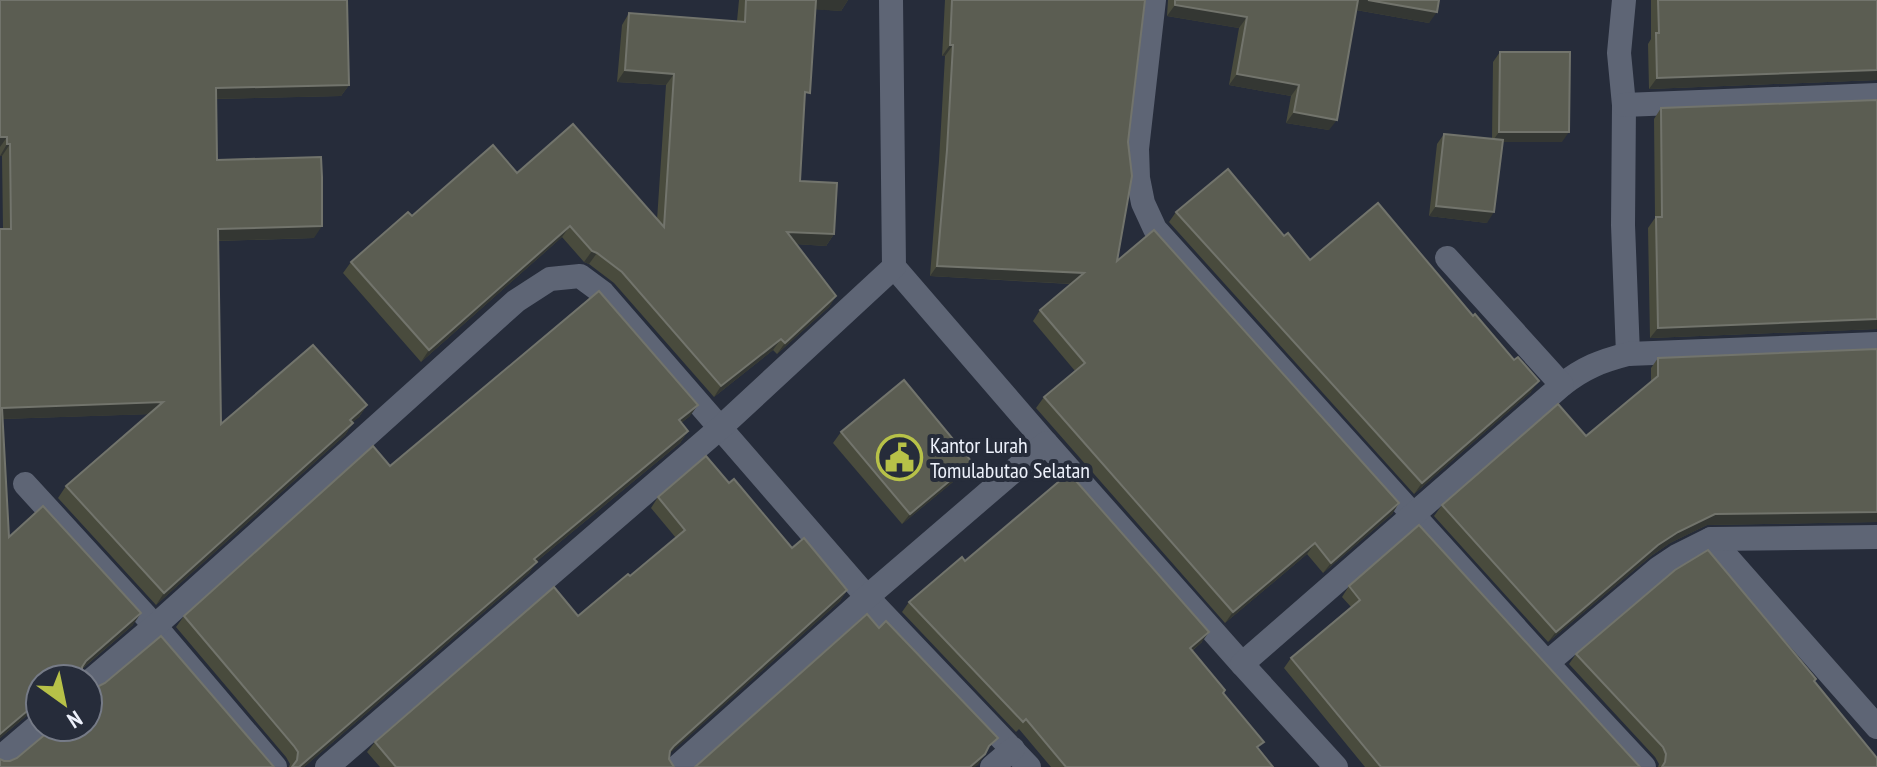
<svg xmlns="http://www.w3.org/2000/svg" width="1877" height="767" viewBox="0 0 1877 767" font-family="'PT Sans Narrow',sans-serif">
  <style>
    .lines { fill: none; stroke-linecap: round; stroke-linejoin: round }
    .street { stroke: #5e6575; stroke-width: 24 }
    .wall { fill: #494b3d }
    .shaded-wall { fill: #343733 }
    .building { fill: #5b5d52; stroke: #72746c; stroke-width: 2 }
    .labels { text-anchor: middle; stroke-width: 8; stroke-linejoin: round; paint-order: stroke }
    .poi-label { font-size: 22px; fill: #edf1fb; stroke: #262c3a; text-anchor: start }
  </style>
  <rect width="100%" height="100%" fill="#262c3a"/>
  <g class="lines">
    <g class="street">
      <path d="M 1154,0 L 1137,149 L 1138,178 L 1143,203 L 1155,229 L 1547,663 L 1644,767"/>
      <path d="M 1624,0 L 1619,53 L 1624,105 L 1623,225 L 1628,354"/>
      <path d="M 1624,105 L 1877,95"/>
      <path d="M 894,267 L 1046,443"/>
      <path d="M 1562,385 C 1583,368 1601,361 1628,354 L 1877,344"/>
      <path d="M 25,484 L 155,626 L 275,767"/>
      <path d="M 1711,539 L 1877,727"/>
      <path d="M 1547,663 L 1659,568 L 1677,556 L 1711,539 L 1877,537"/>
      <path d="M 88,683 L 155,626 L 516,301 L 550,279 L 580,276 L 603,293 L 867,597 L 1029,767"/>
      <path d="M 0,758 L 40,724"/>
      <path d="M 327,767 L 720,428 L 894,267 L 891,0"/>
      <path d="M 677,767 L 867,597 L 1046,443 L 1242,664"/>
      <path d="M 992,767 L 1013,749"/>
      <path d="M 1336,767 L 1242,664 L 1562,385 L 1447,258"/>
    </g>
  </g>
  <g class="wall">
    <path d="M 0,0 L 349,85 L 341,96 L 216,99 L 217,160 L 314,238 L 218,241 L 221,424 L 367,405 L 359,417 L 352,422 L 353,423 L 345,435 L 156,605 L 58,498 L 66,486 L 150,414 L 2,419 L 9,537 L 133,625 L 82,669 L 40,679 L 40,709 L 31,712 L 0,738 L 0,229 L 3,229 L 2,156 L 0,156 Z"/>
    <path d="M 739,0 L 848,0 L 841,11 L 816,9 L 804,101 L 800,181 L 834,234 L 826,246 L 796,244 L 836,296 L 829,307 L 777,354 L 773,350 L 714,397 L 614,283 L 589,264 L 584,262 L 562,237 L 421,362 L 343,273 L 351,262 L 412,216 L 517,173 L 657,220 L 666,85 L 617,82 L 622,25 L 629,13 L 737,21 Z"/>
    <path d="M 945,0 L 1145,0 L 1128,142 L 1117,261 L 1399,503 L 1392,514 L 1323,573 L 1307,554 L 1225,623 L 1036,408 L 1044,397 L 1075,371 L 1033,321 L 1040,310 L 1071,284 L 930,276 L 939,161 L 945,56 L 942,56 Z"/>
    <path d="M 1168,0 L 1439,0 L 1429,23 L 1356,10 L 1329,130 L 1286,123 L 1291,96 L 1229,85 L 1239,28 L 1167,16 Z"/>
    <path d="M 1651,0 L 1877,0 L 1877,80 L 1649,89 L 1648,44 L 1651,39 Z"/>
    <path d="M 1500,52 L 1562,142 L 1503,142 L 1487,223 L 1429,216 L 1437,144 L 1444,134 L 1492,139 L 1493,62 Z"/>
    <path d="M 1661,108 L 1877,329 L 1650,338 L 1648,228 L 1655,218 L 1654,119 Z"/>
    <path d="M 1176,212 L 1284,236 L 1310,260 L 1531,392 L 1414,494 L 1169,222 Z"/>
    <path d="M 1658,358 L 1877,522 L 1707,525 L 1670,543 L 1651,556 L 1548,642 L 1434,516 L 1442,505 L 1586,436 L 1651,383 L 1651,368 Z"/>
    <path d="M 690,416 L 681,423 L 688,431 L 680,443 L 537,561 L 529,573 L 304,767 L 289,767 L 290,764 L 286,757 L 176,627 L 184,616 L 390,466 Z"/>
    <path d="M 841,432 L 965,472 L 902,524 L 833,443 Z"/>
    <path d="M 729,483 L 792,548 L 847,590 L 840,601 L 670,753 L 669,759 L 674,767 L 380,767 L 367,752 L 375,742 L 578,616 L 630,576 L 676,538 L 651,508 L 658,497 Z"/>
    <path d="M 965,561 L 1202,642 L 1192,651 L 1225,690 L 1223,693 L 1258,749 L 1273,767 L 1051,767 L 1019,729 L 1016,732 L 902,612 L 909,602 Z"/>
    <path d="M 1349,586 L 1640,767 L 1365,767 L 1284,668 L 1291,658 L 1351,607 L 1342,597 Z"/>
    <path d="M 1576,654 L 1814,682 L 1877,767 L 1658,767 L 1659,764 L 1655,757 L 1569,664 Z"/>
  </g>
  <g class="shaded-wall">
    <path d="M 815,0 L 848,0 L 841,11 L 808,9 Z"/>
    <path d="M 1357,0 L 1368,0 L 1437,12 L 1429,23 L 1351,9 Z"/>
    <path d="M 1175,5 L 1247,17 L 1239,28 L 1167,16 Z"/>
    <path d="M 950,45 L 953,45 L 945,56 L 942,56 Z"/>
    <path d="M 625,70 L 674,74 L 666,85 L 617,82 Z"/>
    <path d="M 1877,70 L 1877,80 L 1649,89 L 1657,78 Z"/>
    <path d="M 1237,74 L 1299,85 L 1291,96 L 1229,85 Z"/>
    <path d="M 349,85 L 341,96 L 208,99 L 216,88 Z"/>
    <path d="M 1294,112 L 1337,120 L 1329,130 L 1286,123 Z"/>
    <path d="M 1499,132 L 1569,132 L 1562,142 L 1492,142 Z"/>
    <path d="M 0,137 L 7,137 L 0,147 Z"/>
    <path d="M 7,144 L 10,144 L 2,156 L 0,156 Z"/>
    <path d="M 1436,206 L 1494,212 L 1487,223 L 1429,216 Z"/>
    <path d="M 322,226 L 314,238 L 210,241 L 218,229 Z"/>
    <path d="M 570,226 L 562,237 L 421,362 L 429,350 Z"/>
    <path d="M 787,232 L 834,234 L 826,246 L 779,243 Z"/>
    <path d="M 592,251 L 597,253 L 589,264 L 584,262 Z"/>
    <path d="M 937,266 L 1084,273 L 1076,284 L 930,276 Z"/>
    <path d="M 836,296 L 829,307 L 777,354 L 785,343 Z"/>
    <path d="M 1877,319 L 1877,329 L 1650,338 L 1658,328 Z"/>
    <path d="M 781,339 L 773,350 L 714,397 L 721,386 Z"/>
    <path d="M 1539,381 L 1531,392 L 1414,494 L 1422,483 Z"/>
    <path d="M 163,402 L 155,414 L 0,419 L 2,408 Z"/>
    <path d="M 367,405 L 359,417 L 342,431 L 350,420 Z"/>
    <path d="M 698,405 L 690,416 L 671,431 L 679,420 Z"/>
    <path d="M 353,423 L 345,435 L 156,605 L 164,593 Z"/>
    <path d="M 688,431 L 680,443 L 526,570 L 534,559 Z"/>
    <path d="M 972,462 L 965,472 L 902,524 L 910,514 Z"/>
    <path d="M 1399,503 L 1392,514 L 1323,573 L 1331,563 Z"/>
    <path d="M 1877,512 L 1877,522 L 1707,525 L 1670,543 L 1651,556 L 1548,642 L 1556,632 L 1658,545 L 1678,532 L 1715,514 Z"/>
    <path d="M 1315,543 L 1307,554 L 1225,623 L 1233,612 Z"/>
    <path d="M 537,562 L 529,573 L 304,767 L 299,767 Z"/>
    <path d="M 847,590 L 840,601 L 667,756 L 674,746 Z"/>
    <path d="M 141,613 L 133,625 L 78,672 L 86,661 Z"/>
    <path d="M 1209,632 L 1202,642 L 1183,658 L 1190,648 Z"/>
    <path d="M 40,700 L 40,709 L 31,712 L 0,738 L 0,734 Z"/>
    <path d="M 985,754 L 978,765 L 975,767 L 970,767 Z"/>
  </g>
  <g class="building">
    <path d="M 0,0 L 347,0 L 349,85 L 216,88 L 217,160 L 321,157 L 322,177 L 322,226 L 218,229 L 221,424 L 313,345 L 367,405 L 350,420 L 353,423 L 164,593 L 66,486 L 163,402 L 2,408 L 9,537 L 43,506 L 141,613 L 86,661 L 82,667 L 82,675 L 83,679 L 40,679 L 40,700 L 0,734 L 0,229 L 11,229 L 10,144 L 7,144 L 7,137 L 0,137 Z"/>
    <path d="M 746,0 L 816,0 L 810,93 L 805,92 L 800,181 L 837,183 L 834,234 L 787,232 L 836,296 L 785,343 L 781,339 L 721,386 L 622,272 L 597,253 L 592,251 L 570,226 L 429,350 L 351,262 L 408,212 L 412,216 L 493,145 L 517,173 L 573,124 L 664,227 L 674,74 L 625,70 L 629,13 L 745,22 Z"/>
    <path d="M 952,0 L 1145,0 L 1128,142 L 1132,176 L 1117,261 L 1154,230 L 1399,503 L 1331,563 L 1315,543 L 1233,612 L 1044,397 L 1085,363 L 1040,310 L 1084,273 L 937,266 L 947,150 L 953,45 L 950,45 Z"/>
    <path d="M 1175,0 L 1358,0 L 1337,120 L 1294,112 L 1299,85 L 1237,74 L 1247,17 L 1175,5 Z"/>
    <path d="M 1368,0 L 1439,0 L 1437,12 Z"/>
    <path d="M 1658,0 L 1877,0 L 1877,70 L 1657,78 L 1656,33 L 1659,33 Z"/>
    <path d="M 1500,52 L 1570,52 L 1569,132 L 1499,132 Z"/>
    <path d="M 1877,100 L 1877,319 L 1658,328 L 1656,217 L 1662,217 L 1661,108 Z"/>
    <path d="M 1444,134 L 1503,140 L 1494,212 L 1436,206 Z"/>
    <path d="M 1228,169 L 1284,236 L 1288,233 L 1310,260 L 1378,203 L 1473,316 L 1475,314 L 1514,360 L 1518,357 L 1539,381 L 1422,483 L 1176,212 Z"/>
    <path d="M 599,291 L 698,405 L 679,420 L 688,431 L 534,559 L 537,562 L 299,767 L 292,767 L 297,760 L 298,752 L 294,746 L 184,616 L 373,446 L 390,466 Z"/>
    <path d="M 1877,349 L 1877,512 L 1715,514 L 1678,532 L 1658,545 L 1556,632 L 1442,505 L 1558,404 L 1586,436 L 1658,376 L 1658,358 Z"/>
    <path d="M 904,380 L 972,462 L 910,514 L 841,432 Z"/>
    <path d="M 706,456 L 729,483 L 734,479 L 792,548 L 804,538 L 847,590 L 674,746 L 670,751 L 669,759 L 674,767 L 396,767 L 375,742 L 554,587 L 578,616 L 628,574 L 630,576 L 685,530 L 658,497 Z"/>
    <path d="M 1069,473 L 1209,632 L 1190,648 L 1225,690 L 1223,693 L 1264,742 L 1257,747 L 1273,767 L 1066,767 L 1026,719 L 1023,722 L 909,602 L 962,557 L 965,561 Z"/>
    <path d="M 1419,525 L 1640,767 L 1381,767 L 1291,658 L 1360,600 L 1349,586 Z"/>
    <path d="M 1708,550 L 1816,679 L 1814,681 L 1877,758 L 1877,767 L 1662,767 L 1665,762 L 1666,754 L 1663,747 L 1576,654 L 1675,570 Z"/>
    <path d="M 867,614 L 879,628 L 886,621 L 998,738 L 989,746 L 985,754 L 970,767 L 695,767 Z"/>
    <path d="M 161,636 L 274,767 L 0,767 L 0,759 L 4,761 L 10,761 L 17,758 L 54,727 L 88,727 L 88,683 L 92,686 L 99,686 L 105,683 Z"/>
  </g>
  <defs>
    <symbol id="civic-ring" viewBox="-11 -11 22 22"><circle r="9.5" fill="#262c3a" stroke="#b7c148" stroke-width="1.5"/><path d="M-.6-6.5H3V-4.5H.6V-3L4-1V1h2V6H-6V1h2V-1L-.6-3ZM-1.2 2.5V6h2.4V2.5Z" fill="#b7c148"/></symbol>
  </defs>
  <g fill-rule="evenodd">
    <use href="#civic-ring" x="874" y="432" width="51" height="51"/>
  </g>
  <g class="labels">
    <g class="poi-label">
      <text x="930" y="453">Kantor Lurah<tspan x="930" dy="25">Tomulabutao Selatan</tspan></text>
    </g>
  </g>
  <g transform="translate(64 703) rotate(147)"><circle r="38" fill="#262c3a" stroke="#767b87" stroke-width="2"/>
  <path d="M0-6L14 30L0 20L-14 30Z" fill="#b7c148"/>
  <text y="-12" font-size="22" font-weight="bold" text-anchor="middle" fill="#edf1fb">N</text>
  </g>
</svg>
